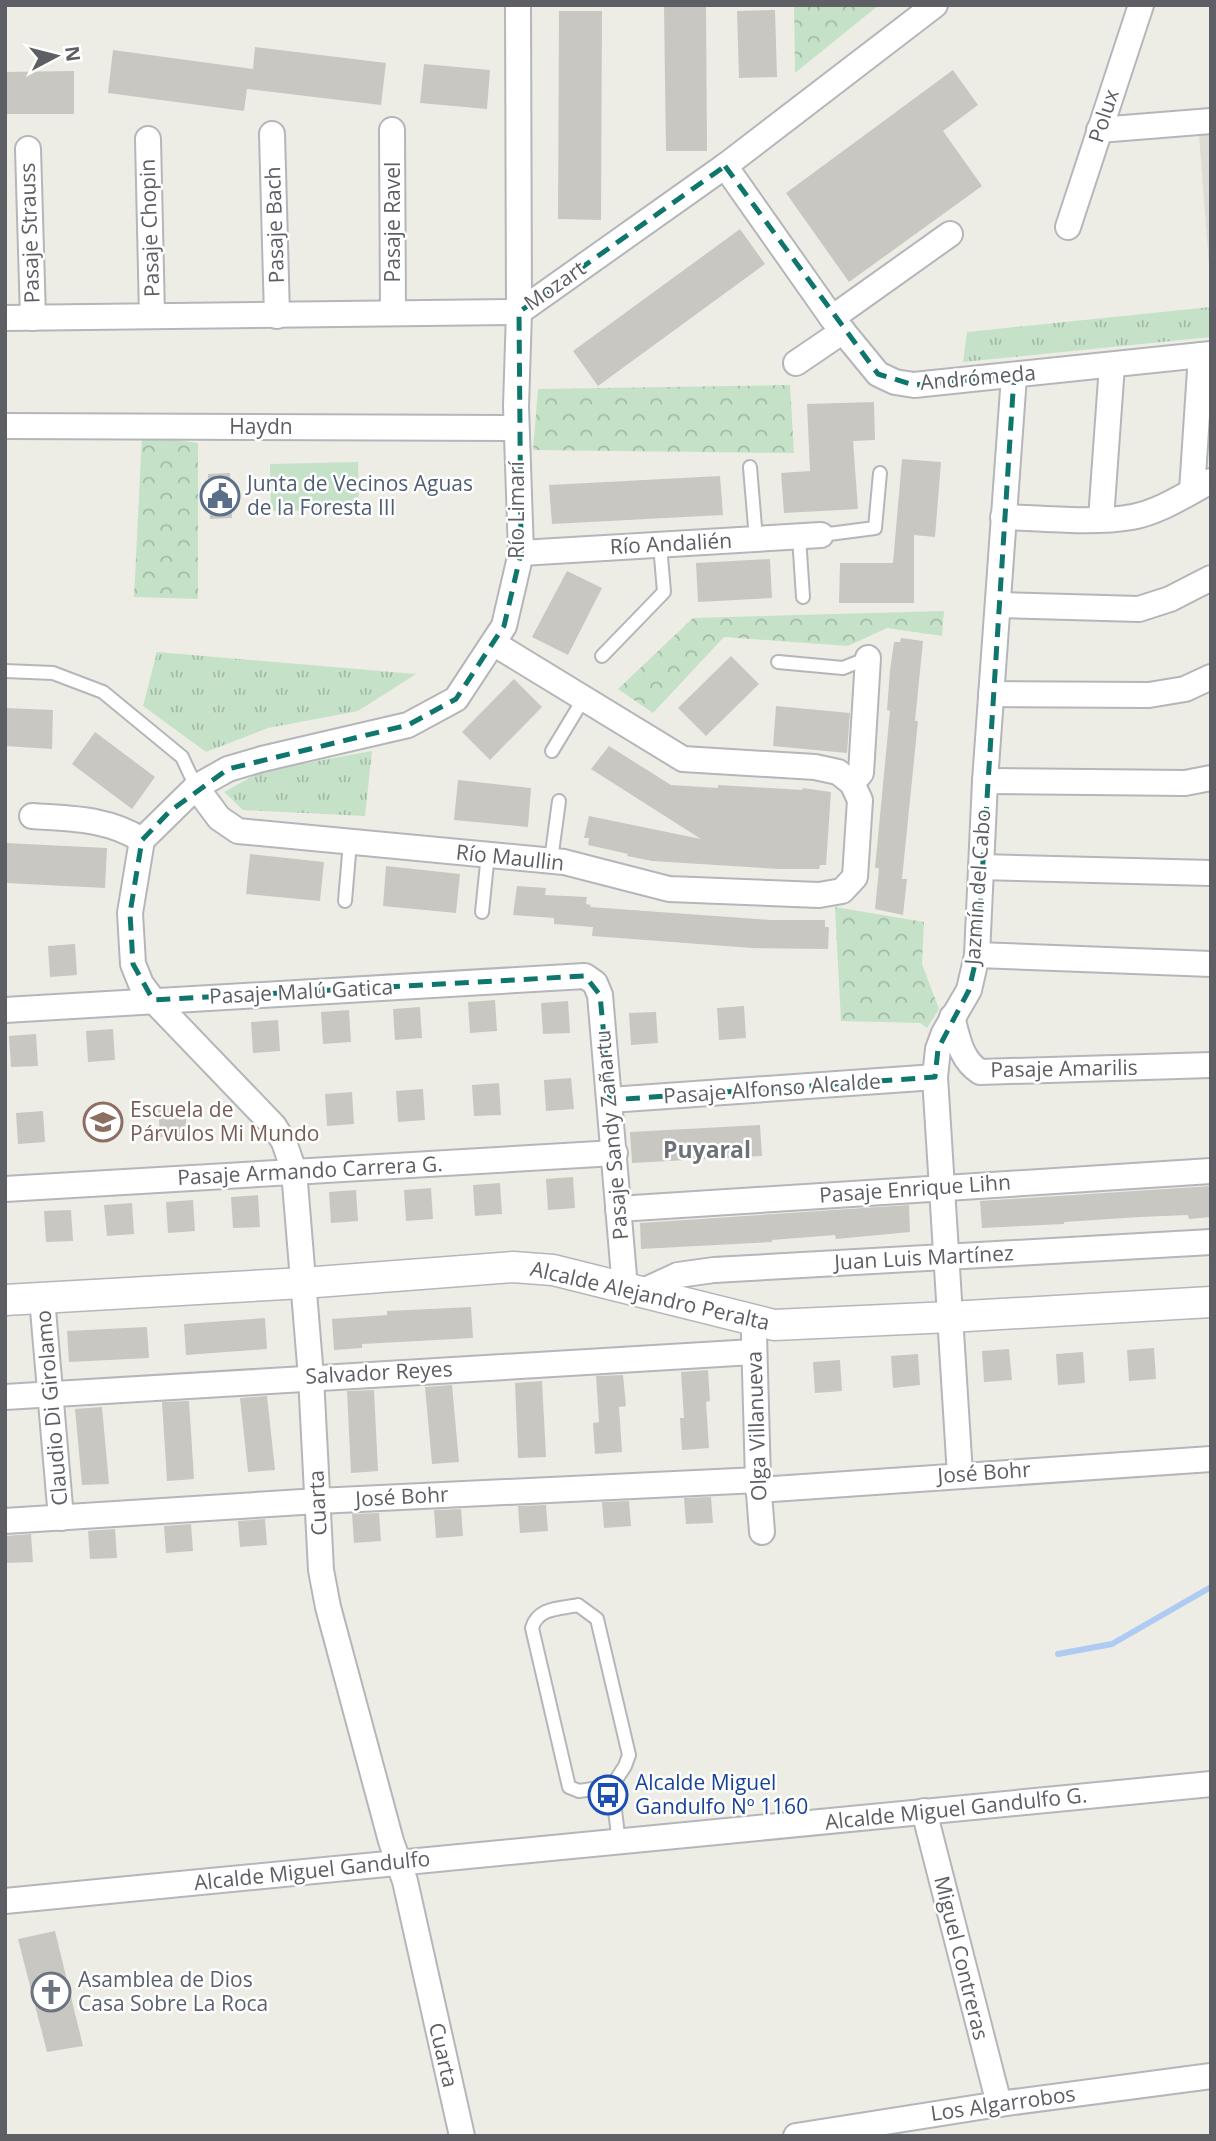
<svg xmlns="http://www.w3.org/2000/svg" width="1216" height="2141" viewBox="0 0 1216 2141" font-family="'Open Sans',sans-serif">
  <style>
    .education { fill: #dddcd4 }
    .grass { fill: url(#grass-tufts) }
    .park { fill: url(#park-crowns) }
    .pitch { fill: #c5e2c9 }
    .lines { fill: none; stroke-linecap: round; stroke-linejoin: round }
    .stream { stroke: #afcbf4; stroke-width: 6 }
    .building { fill: #c9c7c2 }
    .service-casing { stroke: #b5b6ba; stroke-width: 16 }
    .minor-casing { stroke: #b5b6ba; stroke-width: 28 }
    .tertiary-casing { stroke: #b5b6ba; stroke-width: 33 }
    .service { stroke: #fff; stroke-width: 12 }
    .minor { stroke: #fff; stroke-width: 24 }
    .tertiary { stroke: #fff; stroke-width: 30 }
    .marked { fill: none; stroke: #0f766e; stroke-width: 5; stroke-dasharray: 14 9; stroke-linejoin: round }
    .labels { text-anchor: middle; stroke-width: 5; stroke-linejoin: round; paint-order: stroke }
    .street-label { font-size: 21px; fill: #5d5f64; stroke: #fff }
    .service-label { font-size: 21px; fill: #4e5e75; stroke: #fff; text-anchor: start }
    .education-label { font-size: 21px; fill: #785e54; stroke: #fff; text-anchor: start }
    .transit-label { font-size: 21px; fill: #164399; stroke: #fff; text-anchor: start }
    .worship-label { font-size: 21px; fill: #5b616d; stroke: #fff; text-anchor: start }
    .neighbourhood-label { font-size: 23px; font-weight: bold; fill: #6e7176; stroke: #fff }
  </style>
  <defs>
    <pattern id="grass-tufts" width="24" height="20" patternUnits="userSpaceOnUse" patternTransform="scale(1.75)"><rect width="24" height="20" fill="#c5e2c9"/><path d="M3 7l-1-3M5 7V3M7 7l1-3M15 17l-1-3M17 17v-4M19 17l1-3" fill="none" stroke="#a3baa7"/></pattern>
    <pattern id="park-crowns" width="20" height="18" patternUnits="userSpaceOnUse" patternTransform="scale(1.75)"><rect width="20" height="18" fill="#c5e2c9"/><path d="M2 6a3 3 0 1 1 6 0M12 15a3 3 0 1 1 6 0" fill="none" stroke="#a3baa7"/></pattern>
  </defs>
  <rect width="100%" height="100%" fill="#edede5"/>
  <g class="education">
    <path d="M 1211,134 L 1211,265 L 1209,265 L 1199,135 Z"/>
    <path d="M 116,1105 L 118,1136 L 91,1138 L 89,1107 Z"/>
  </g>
  <g class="grass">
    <path d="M 1211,307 L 1211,337 L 963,362 L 967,332 Z"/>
    <path d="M 157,652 L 416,674 L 358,711 L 268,728 L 206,752 L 143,706 Z"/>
    <path d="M 372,751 L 365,816 L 243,810 L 224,792 L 262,771 Z"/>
  </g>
  <g class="park">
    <path d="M 794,5 L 879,5 L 795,73 Z"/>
    <path d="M 790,385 L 794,453 L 533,450 L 538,389 Z"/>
    <path d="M 142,435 L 198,443 L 198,599 L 134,597 Z"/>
    <path d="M 944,611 L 942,636 L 887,628 L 848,646 L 724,637 L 653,713 L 618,689 L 693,618 Z"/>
    <path d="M 835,907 L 924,922 L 922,964 L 939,1009 L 927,1028 L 920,1023 L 841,1021 Z"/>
  </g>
  <path class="pitch" d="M 358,462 L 359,509 L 271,511 L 270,464 Z"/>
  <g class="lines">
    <path class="stream" d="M 1058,1654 L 1112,1644 L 1211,1587"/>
  </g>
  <g class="building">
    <path d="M 664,7 L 706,7 L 707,151 L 666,151 Z"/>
    <path d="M 775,10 L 777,77 L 739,78 L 737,11 Z"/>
    <path d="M 559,11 L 602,11 L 601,220 L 558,219 Z"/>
    <path d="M 255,47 L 386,63 L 381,105 L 247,89 L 244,111 L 108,93 L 113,50 L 253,69 Z"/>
    <path d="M 424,64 L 490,70 L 487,109 L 420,103 Z"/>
    <path d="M 953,70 L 978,105 L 943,131 L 982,186 L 849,282 L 786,193 Z"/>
    <path d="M 74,71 L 74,114 L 5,114 L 5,72 Z"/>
    <path d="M 740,229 L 765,264 L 598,386 L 573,351 Z"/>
    <path d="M 874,402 L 875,440 L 853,441 L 858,509 L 784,513 L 781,473 L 810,471 L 807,404 Z"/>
    <path d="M 902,459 L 941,462 L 935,537 L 914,535 L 914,603 L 839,603 L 840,563 L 893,563 Z"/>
    <path d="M 230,473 L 232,518 L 210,519 L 208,474 Z"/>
    <path d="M 720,476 L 723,515 L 552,524 L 549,485 Z"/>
    <path d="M 770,559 L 772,598 L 698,602 L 696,563 Z"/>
    <path d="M 567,571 L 602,588 L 568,655 L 532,637 Z"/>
    <path d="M 901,638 L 923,641 L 915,721 L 918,721 L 902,879 L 907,879 L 903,915 L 875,909 L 879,868 L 875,868 L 890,711 L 887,710 L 890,670 L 894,642 L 900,642 Z"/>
    <path d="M 731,656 L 759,684 L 706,736 L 678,708 Z"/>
    <path d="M 514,679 L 542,707 L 490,760 L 462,732 Z"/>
    <path d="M 776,706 L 850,713 L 847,753 L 773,746 Z"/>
    <path d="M 5,708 L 53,710 L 52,749 L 5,746 Z"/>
    <path d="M 95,732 L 155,777 L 132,809 L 72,764 Z"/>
    <path d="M 609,746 L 671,785 L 718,788 L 718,785 L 802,790 L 803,788 L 831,792 L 826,865 L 820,865 L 819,869 L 779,869 L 652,861 L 627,856 L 628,854 L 588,845 L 589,838 L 584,838 L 589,816 L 701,839 L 591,769 Z"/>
    <path d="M 458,780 L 531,788 L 528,827 L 454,820 Z"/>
    <path d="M 5,843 L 107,848 L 105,888 L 5,883 Z"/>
    <path d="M 250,854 L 324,862 L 320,901 L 246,894 Z"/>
    <path d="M 386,866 L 460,874 L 456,913 L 383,906 Z"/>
    <path d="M 517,886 L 546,888 L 545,895 L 587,897 L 586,904 L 591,905 L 590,907 L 771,920 L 825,920 L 825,927 L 829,927 L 828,949 L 752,948 L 592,936 L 593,927 L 554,924 L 554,918 L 513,915 Z"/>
    <path d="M 75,944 L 77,975 L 50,977 L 48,946 Z"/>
    <path d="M 495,1000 L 497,1031 L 470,1033 L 468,1002 Z"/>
    <path d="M 568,1001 L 570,1033 L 543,1034 L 541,1003 Z"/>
    <path d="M 744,1006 L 746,1038 L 719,1040 L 717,1008 Z"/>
    <path d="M 420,1007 L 422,1038 L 395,1040 L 393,1009 Z"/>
    <path d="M 349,1010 L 351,1042 L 323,1044 L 321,1012 Z"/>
    <path d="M 656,1012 L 658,1043 L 631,1045 L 629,1013 Z"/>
    <path d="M 278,1020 L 280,1051 L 253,1053 L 251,1022 Z"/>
    <path d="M 113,1029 L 115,1060 L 88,1062 L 86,1031 Z"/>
    <path d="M 36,1034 L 38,1066 L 11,1067 L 9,1036 Z"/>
    <path d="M 571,1078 L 574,1109 L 546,1111 L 544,1080 Z"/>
    <path d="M 499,1083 L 501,1115 L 474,1116 L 472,1085 Z"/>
    <path d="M 423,1089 L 425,1120 L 398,1122 L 396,1091 Z"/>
    <path d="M 352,1092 L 354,1124 L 327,1126 L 325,1094 Z"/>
    <path d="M 185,1104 L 187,1136 L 160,1137 L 158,1106 Z"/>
    <path d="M 43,1111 L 45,1142 L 18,1144 L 16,1113 Z"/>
    <path d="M 760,1125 L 762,1156 L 632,1163 L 630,1132 Z"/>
    <path d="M 573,1177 L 575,1208 L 548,1210 L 546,1179 Z"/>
    <path d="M 500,1183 L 502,1214 L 475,1216 L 473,1185 Z"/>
    <path d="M 1211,1186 L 1211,1217 L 1189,1219 L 1188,1215 L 1140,1217 L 1064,1222 L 1064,1224 L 982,1228 L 980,1201 Z"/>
    <path d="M 431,1188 L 433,1219 L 406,1221 L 404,1190 Z"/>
    <path d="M 356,1190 L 358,1221 L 331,1223 L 329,1192 Z"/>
    <path d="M 258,1195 L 260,1227 L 233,1228 L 231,1197 Z"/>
    <path d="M 193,1200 L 195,1231 L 168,1233 L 166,1202 Z"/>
    <path d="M 132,1203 L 134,1234 L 107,1236 L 104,1205 Z"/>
    <path d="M 909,1205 L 910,1232 L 836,1239 L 835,1235 L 772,1240 L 772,1242 L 641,1249 L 640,1223 Z"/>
    <path d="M 71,1210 L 73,1241 L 46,1242 L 44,1211 Z"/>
    <path d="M 471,1307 L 473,1338 L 362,1344 L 362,1348 L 334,1350 L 332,1319 L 387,1315 L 387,1311 Z"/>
    <path d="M 265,1318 L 267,1349 L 186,1355 L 184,1324 Z"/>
    <path d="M 147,1327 L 149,1358 L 69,1362 L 67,1331 Z"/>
    <path d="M 1154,1348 L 1156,1379 L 1129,1381 L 1127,1350 Z"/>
    <path d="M 1009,1349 L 1012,1380 L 984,1382 L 982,1351 Z"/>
    <path d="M 1083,1352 L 1085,1383 L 1058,1385 L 1056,1354 Z"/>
    <path d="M 918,1354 L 920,1385 L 893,1388 L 891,1356 Z"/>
    <path d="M 840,1360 L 842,1391 L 815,1393 L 813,1362 Z"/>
    <path d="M 708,1370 L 710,1401 L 706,1402 L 709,1448 L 682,1450 L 680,1418 L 684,1418 L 681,1372 Z"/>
    <path d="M 623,1375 L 626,1406 L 619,1407 L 622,1452 L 595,1454 L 593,1423 L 599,1422 L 596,1376 Z"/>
    <path d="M 542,1381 L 546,1457 L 518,1458 L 515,1383 Z"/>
    <path d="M 452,1385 L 459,1462 L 432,1464 L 425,1387 Z"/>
    <path d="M 374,1390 L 378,1471 L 351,1473 L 347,1391 Z"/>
    <path d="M 267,1396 L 275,1470 L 248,1472 L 240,1398 Z"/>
    <path d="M 189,1401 L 194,1479 L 167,1481 L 162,1402 Z"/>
    <path d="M 102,1407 L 109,1484 L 82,1485 L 75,1409 Z"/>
    <path d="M 711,1497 L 713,1523 L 686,1524 L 684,1498 Z"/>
    <path d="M 629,1501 L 631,1526 L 604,1528 L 602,1502 Z"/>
    <path d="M 546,1505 L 548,1531 L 520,1533 L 518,1506 Z"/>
    <path d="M 461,1509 L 463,1536 L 436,1538 L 434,1510 Z"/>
    <path d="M 379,1513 L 381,1541 L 354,1543 L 352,1514 Z"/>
    <path d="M 265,1519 L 267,1545 L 240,1547 L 238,1521 Z"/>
    <path d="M 191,1524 L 193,1551 L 166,1553 L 164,1526 Z"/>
    <path d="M 115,1529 L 117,1558 L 90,1559 L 88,1531 Z"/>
    <path d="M 31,1534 L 33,1562 L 5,1563 L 5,1536 Z"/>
    <path d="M 55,1931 L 83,2046 L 47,2052 L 18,1939 Z"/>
  </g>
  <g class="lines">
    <defs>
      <g id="service">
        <path d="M 750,467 L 756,539"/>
        <path d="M 821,535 L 875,528 L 880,473"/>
        <path d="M 799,537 L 803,597"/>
        <path d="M 602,656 L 664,592 L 660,545"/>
        <path d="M 778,662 L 843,668 L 868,658"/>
        <path d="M 5,671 L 53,673 L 103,692 L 182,757 L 196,787"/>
        <path d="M 552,751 L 584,698"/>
        <path d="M 551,860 L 559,801"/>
        <path d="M 345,901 L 350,842"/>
        <path d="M 482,912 L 488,854"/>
        <path d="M 612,1786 L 579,1791 L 569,1787 L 532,1628 C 538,1607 560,1609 578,1605 L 597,1619 L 629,1755 L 625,1766 L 612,1786 L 619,1843"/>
      </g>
      <g id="minor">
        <path d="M 392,130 L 393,313"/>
        <path d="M 1099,130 L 1211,121"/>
        <path d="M 272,134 L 277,316"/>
        <path d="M 148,139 L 152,316"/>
        <path d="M 28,149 L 33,318"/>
        <path d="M 725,166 L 832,318 L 878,374 L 895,382 L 914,385 L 1211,354"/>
        <path d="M 1068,227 L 1141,5"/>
        <path d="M 5,318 L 519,312 L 725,166 L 935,5"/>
        <path d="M 832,318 L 950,234"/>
        <path d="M 796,363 L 843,331"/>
        <path d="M 5,426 L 516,428"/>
        <path d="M 1192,491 L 1201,355"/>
        <path d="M 1003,517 C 1045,518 1091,524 1132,517 C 1160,512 1186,494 1211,481"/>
        <path d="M 1101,519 L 1112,365"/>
        <path d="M 521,553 L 821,535"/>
        <path d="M 998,605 L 1139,609 L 1170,599 L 1211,578"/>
        <path d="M 991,694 L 1149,695 L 1185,689 L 1211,677"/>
        <path d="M 985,781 L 1185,783 L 1211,778"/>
        <path d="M 852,783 L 861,773 L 868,658"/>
        <path d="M 196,787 L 219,818 L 238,831 L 564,862 L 669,889 L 819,895 L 842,891 L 855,877 L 860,800 L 852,783 L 838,772 L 815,767 L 683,759 L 493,643"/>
        <path d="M 32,816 C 72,819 107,818 142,840"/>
        <path d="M 981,867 L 1211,873"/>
        <path d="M 977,955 L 1211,964"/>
        <path d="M 5,1010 L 585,976 L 595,983 L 600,995 L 625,1288"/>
        <path d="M 952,1017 C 958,1038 960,1059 980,1072 L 1211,1065"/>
        <path d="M 610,1100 L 935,1077"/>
        <path d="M 5,1189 L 615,1153"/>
        <path d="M 618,1209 L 1211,1171"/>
        <path d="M 641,1292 L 678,1275 L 714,1270 L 1211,1242"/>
        <path d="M 42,1298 L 61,1518"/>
        <path d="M 754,1335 L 758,1480 L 762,1532"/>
        <path d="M 5,1397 L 753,1352"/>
        <path d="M 960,1475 L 935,1077 L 938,1049 L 944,1033 L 969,990 L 977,955 L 985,781 L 1014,376"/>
        <path d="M 758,1490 L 1211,1459"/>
        <path d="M 5,1521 L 318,1501 L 758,1480"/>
        <path d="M 924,1811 L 999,2104"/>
        <path d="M 5,1901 L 1211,1784"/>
        <path d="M 462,2136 L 405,1881 L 391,1841 L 328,1607 L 321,1570 L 311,1377 L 294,1171 L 284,1142 L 274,1126 L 153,1000 L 141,984 L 133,964 L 130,913 L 142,840 L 196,787 L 228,769 L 262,759 L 408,725 L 456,699 L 504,626 L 521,553 L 516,406 L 519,312 L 518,5"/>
        <path d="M 796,2136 L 999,2104 L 1211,2076"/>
      </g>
      <path id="tertiary" d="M 5,1300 L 303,1283 L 513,1267 L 553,1270 L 774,1325 L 950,1317 L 1211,1302"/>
    </defs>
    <use href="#service" class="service-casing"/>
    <use href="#minor" class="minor-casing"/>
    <use href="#tertiary" class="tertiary-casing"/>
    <use href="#service" class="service"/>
    <use href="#minor" class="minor"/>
    <use href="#tertiary" class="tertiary"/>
  </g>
  <path class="marked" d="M 725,166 L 878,374 L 914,385 L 1014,376 L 977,955 L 969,990 L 938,1049 L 935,1077 L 610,1100 L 600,995 L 585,976 L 153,1000 L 133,964 L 130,913 L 142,840 L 170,811 L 228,769 L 408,725 L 456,699 L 504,626 L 521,553 L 519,312 Z"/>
  <defs>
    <symbol id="civic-ring" viewBox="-11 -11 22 22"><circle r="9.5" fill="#fff" stroke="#5c6f8a" stroke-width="1.5"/><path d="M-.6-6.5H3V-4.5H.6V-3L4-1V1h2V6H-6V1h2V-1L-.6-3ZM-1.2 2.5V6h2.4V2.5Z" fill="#5c6f8a"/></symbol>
    <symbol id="school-ring" viewBox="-11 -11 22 22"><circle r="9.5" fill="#fff" stroke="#8d6e63" stroke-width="1.5"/><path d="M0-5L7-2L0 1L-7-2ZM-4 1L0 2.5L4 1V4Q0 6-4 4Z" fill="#8d6e63"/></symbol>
    <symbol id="bus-ring" viewBox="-11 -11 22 22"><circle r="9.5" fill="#fff" stroke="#1a4fb4" stroke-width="1.5"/><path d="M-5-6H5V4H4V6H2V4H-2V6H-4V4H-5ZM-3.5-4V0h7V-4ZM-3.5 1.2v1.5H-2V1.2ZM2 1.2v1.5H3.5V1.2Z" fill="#1a4fb4"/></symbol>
    <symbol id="church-ring" viewBox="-11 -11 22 22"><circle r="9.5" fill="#fff" stroke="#6b7280" stroke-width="1.5"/><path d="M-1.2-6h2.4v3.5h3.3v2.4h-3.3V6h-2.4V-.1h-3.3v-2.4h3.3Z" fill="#6b7280"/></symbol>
  </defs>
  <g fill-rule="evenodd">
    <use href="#civic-ring" x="198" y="474" width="44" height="44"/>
    <use href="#school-ring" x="81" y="1100" width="44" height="44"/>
    <use href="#bus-ring" x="586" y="1773" width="44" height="44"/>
    <use href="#church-ring" x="29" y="1970" width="44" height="44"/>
  </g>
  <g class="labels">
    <g class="street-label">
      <text transform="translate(1104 116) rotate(-72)" y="7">Polux</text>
      <text transform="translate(393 222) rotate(-90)" y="7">Pasaje Ravel</text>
      <text transform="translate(275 225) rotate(-92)" y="7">Pasaje Bach</text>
      <text transform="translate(150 228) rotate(-92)" y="7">Pasaje Chopin</text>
      <text transform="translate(30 233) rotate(-92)" y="7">Pasaje Strauss</text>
      <text transform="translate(555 286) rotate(-35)" y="7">Mozart</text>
      <text transform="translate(978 378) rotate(-5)" y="7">Andrómeda</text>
      <text x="261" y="434">Haydn</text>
      <text transform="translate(517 510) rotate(-90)" y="7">Río Limarí</text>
      <text transform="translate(671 544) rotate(-3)" y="7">Río Andalién</text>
      <text transform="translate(510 858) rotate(6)" y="7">Río Maullin</text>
      <text transform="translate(978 887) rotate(-86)" y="7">Jazmín del Cabo</text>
      <text transform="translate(301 992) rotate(-3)" y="7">Pasaje Malú Gatica</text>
      <text transform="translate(1064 1069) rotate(-1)" y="7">Pasaje Amarilis</text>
      <text transform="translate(772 1089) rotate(-4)" y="7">Pasaje Alfonso Alcalde</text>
      <text transform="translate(612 1135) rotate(-95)" y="7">Pasaje Sandy Zañartu</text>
      <text transform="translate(310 1171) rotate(-3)" y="7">Pasaje Armando Carrera G.</text>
      <text transform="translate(915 1189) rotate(-4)" y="7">Pasaje Enrique Lihn</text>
      <text transform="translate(924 1258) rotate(-3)" y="7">Juan Luis Martínez</text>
      <text transform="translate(650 1296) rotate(13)" y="7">Alcalde Alejandro Peralta</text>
      <text transform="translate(379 1373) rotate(-3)" y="7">Salvador Reyes</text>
      <text transform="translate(52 1408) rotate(-95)" y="7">Claudio Di Girolamo</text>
      <text transform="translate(757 1426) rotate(-92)" y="7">Olga Villanueva</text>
      <text transform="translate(984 1473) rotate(-4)" y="7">José Bohr</text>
      <text transform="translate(402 1497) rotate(-3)" y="7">José Bohr</text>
      <text transform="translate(318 1503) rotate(-93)" y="7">Cuarta</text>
      <text transform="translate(956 1809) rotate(-6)" y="7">Alcalde Miguel Gandulfo G.</text>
      <text transform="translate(312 1871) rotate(-6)" y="7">Alcalde Miguel Gandulfo</text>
      <text transform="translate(961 1958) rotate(76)" y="7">Miguel Contreras</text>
      <text transform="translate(443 2055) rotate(77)" y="7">Cuarta</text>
      <text transform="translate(1003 2104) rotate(-8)" y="7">Los Algarrobos</text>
    </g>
    <g class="service-label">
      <text x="247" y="491">Junta de Vecinos Aguas<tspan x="247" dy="24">de la Foresta III</tspan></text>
    </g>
    <g class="education-label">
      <text x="130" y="1117">Escuela de<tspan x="130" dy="24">Párvulos Mi Mundo</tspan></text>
    </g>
    <g class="transit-label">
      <text x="635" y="1790">Alcalde Miguel<tspan x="635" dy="24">Gandulfo Nº 1160</tspan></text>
    </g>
    <g class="worship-label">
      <text x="78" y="1987">Asamblea de Dios<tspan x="78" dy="24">Casa Sobre La Roca</tspan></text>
    </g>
    <g class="neighbourhood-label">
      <text x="707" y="1158">Puyaral</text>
    </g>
  </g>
  <rect width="1216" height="2141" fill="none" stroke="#5d5f64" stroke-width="14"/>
  <g transform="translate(56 56) rotate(83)" stroke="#ffffff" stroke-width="5" paint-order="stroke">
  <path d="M0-5L12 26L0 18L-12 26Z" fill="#5d5f64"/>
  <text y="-10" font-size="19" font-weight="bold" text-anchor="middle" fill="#5d5f64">N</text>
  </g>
</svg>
